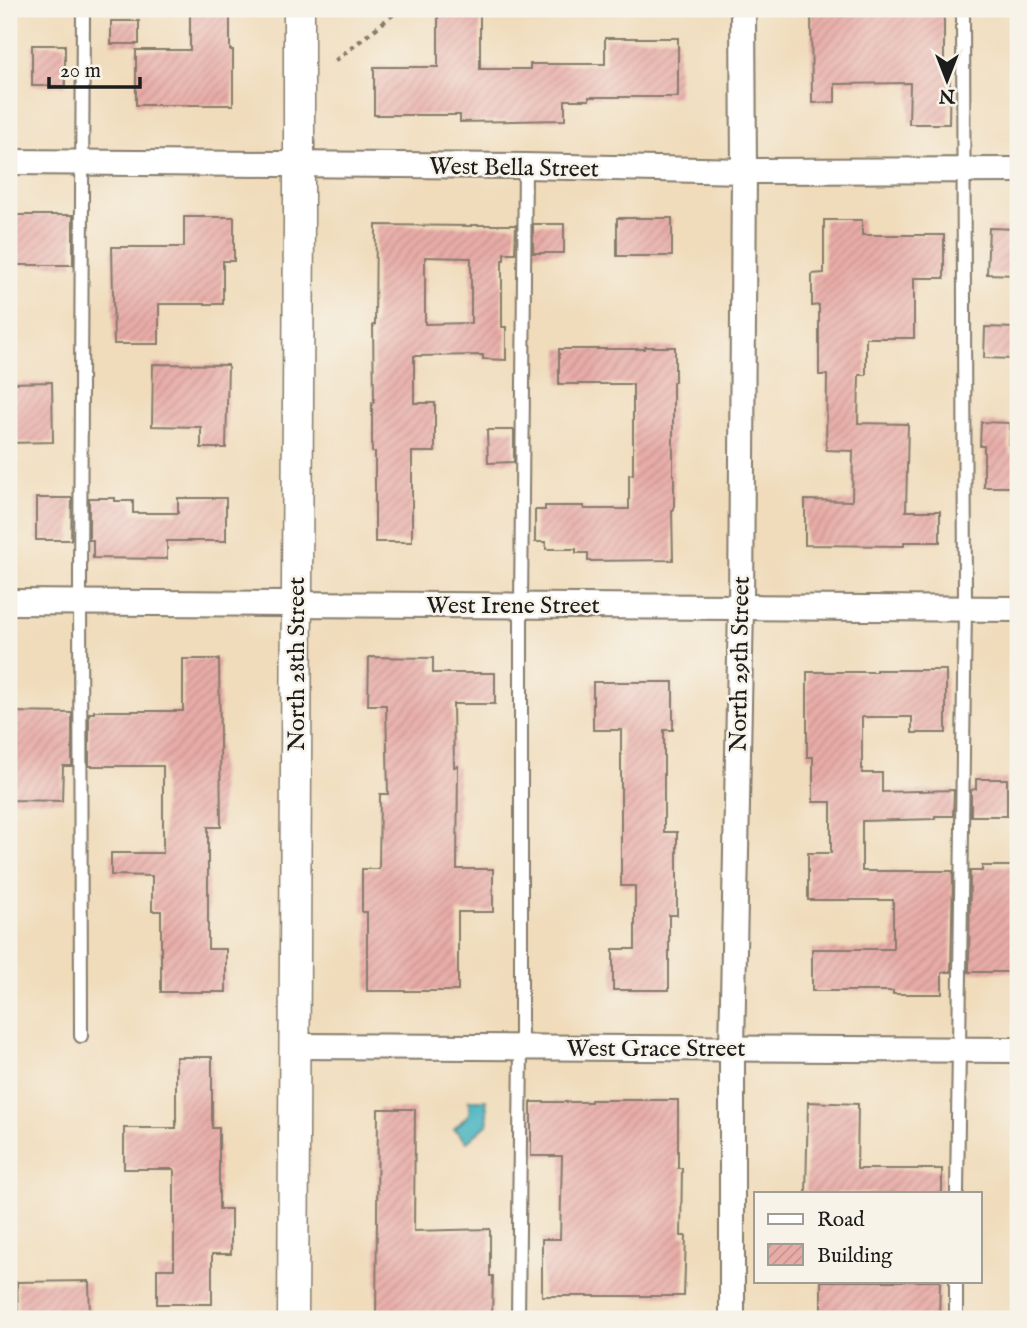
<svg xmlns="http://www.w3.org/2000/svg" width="1027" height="1328" viewBox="0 0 1027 1328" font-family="'IM FELL English',serif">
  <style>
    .water { fill: #44b2c0; stroke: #30676e; stroke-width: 2 }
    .building { fill: url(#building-hatch); fill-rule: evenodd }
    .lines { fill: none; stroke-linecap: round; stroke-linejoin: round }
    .service-casing { stroke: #867c6c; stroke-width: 16 }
    .minor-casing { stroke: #867c6c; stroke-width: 28 }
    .tertiary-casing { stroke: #867c6c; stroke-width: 33 }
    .path { stroke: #867c6c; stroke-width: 4.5; stroke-dasharray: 5 5; stroke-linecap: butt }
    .service { stroke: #fff; stroke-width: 12 }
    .minor { stroke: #fff; stroke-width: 24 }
    .tertiary { stroke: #fff; stroke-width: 30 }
    .labels { text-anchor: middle; stroke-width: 5; stroke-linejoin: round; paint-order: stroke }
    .street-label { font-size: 24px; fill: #1c1c1c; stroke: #f7f3e8 }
  </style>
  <defs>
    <pattern id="building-hatch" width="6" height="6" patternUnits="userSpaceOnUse" patternTransform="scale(1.75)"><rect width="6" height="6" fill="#e8aca7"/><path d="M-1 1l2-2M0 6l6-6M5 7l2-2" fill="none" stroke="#c6938f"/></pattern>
  </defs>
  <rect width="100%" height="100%" fill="#f7f3e8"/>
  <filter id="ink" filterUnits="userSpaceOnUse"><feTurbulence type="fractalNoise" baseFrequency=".0143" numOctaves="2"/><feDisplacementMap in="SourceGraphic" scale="14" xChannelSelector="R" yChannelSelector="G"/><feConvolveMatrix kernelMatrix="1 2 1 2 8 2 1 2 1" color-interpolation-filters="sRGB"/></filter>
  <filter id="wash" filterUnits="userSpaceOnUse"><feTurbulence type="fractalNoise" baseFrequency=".00686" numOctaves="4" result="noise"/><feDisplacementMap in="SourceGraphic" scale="28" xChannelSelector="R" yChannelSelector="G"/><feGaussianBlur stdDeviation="1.57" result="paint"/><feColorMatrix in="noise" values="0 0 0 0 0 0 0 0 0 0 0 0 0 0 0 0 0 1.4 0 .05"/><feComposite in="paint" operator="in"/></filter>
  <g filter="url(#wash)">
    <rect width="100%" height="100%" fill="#f0dcbb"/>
    <path class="water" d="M 469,1100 L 486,1100 L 488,1124 L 467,1142 L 454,1129 L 469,1114 Z"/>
    <g id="blocks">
      <g class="building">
        <path d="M 190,9 L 230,9 L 230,50 L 233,50 L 233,105 L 136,105 L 136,50 L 190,50 Z"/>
        <path d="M 438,9 L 480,9 L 480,69 L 530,69 L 530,64 L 605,64 L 605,38 L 678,38 L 678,97 L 589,97 L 589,100 L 565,100 L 565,120 L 460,122 L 460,115 L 374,115 L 374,67 L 438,67 Z"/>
        <path d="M 811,12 L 944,12 L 944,68 L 950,68 L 949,124 L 909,124 L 910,83 L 835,84 L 835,102 L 812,103 Z"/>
        <rect x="111" y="21" width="28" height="23"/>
        <rect x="32" y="45" width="33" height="41"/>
        <rect x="11" y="215" width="62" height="50"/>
        <path d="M 184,217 L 234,217 L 234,261 L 223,261 L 223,304 L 159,304 L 159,344 L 114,344 L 112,247 L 184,247 Z"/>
        <rect x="617" y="218" width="55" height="38"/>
        <path d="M 824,220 L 862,220 L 862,235 L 944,235 L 944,278 L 914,278 L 914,338 L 866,338 L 866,375 L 859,375 L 858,423 L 908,424 L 906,511 L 940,511 L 940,542 L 904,542 L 904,546 L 805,545 L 805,500 L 852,501 L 853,451 L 826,450 L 827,375 L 819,375 L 819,305 L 812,306 L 812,274 L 824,273 Z"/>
        <rect x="533" y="224" width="31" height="29"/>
        <path d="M 376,225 L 471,226 L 471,225 L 516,225 L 515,253 L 504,253 L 504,260 L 502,260 L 502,327 L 506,327 L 506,360 L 483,359 L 483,355 L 414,356 L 414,403 L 435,403 L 435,452 L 412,452 L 412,542 L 375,542 L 375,452 L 372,452 L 372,403 L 374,403 L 373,325 L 375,325 ZM 425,257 L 471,258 L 471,323 L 425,324 Z"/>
        <path d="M 989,228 L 1018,229 L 1018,275 L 987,274 Z"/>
        <path d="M 985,327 L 1015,328 L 1014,359 L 984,358 Z"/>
        <path d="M 645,347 L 675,347 L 675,382 L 673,382 L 673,475 L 674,475 L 674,510 L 672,510 L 673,560 L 588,561 L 588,553 L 576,553 L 576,549 L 546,549 L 546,542 L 535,542 L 535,510 L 545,510 L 545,506 L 584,506 L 584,509 L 629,509 L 629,474 L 633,475 L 633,384 L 559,384 L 559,349 L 645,349 Z"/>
        <path d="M 153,364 L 228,365 L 226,448 L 201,448 L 201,427 L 152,426 Z"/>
        <path d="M 52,382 L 53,442 L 9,443 L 9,383 Z"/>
        <path d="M 981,422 L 1010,423 L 1009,454 L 1018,454 L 1018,487 L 984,487 L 984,446 L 980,446 Z"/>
        <path d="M 487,430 L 514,430 L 514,462 L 488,463 Z"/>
        <path d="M 36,498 L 72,498 L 71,540 L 36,540 Z"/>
        <path d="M 89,498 L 115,498 L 115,501 L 133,501 L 133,513 L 178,513 L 178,498 L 226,498 L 226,541 L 167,541 L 167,559 L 93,558 L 93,540 L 89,540 Z"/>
        <path d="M 369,657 L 433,658 L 433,673 L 495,673 L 495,704 L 453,704 L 454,767 L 458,766 L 457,869 L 493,869 L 493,912 L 458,912 L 458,991 L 367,991 L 367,912 L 362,912 L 362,869 L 379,869 L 380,794 L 388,794 L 386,705 L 368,705 Z"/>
        <path d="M 183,659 L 219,659 L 221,827 L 208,827 L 208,949 L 226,949 L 226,992 L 161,992 L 161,911 L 152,911 L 152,876 L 111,875 L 111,853 L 163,853 L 163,766 L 89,766 L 89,713 L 94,713 L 94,711 L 183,711 Z"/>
        <path d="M 876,670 L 946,670 L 946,733 L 912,733 L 912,717 L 862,717 L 862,773 L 882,773 L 882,792 L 954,790 L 953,816 L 935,816 L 935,819 L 862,821 L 862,871 L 953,871 L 951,972 L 942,972 L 942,994 L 893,994 L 893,991 L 812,991 L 812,949 L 893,949 L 893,900 L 808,900 L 808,853 L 831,853 L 831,802 L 813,802 L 813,757 L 807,757 L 807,672 L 876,672 Z"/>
        <path d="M 593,682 L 673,682 L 673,730 L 664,730 L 664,832 L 677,832 L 677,915 L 669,915 L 669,990 L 613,990 L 613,949 L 635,949 L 635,886 L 621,886 L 621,730 L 593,730 Z"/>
        <path d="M 9,712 L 72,713 L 72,766 L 63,766 L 62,801 L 9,800 Z"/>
        <path d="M 976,779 L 1007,779 L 1007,816 L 971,816 L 971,790 L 976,789 Z"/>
        <path d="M 982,866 L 1015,866 L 1017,972 L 969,972 L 970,871 L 982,871 Z"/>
        <path d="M 176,1057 L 212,1057 L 212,1128 L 219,1128 L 219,1209 L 231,1209 L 231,1254 L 212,1254 L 212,1304 L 157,1304 L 157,1269 L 174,1269 L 174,1169 L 124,1169 L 124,1128 L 176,1128 Z"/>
        <path d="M 591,1100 L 678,1100 L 678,1168 L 682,1168 L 681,1236 L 686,1236 L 684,1296 L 542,1296 L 542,1239 L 560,1239 L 562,1156 L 531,1156 L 531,1102 L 591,1102 Z"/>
        <path d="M 808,1102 L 858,1104 L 857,1169 L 942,1169 L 942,1193 L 806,1193 Z"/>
        <path d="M 378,1109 L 415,1109 L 414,1231 L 490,1229 L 490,1276 L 493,1276 L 492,1319 L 376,1319 Z"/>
        <path d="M 89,1281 L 90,1319 L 18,1319 L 17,1282 Z"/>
        <path d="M 821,1281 L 940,1281 L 939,1319 L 821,1319 Z"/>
      </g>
    </g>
  </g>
  <g filter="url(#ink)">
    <use href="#blocks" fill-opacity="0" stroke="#867c6c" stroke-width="2"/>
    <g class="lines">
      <defs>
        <g id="service">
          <path d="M 81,1036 L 80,579 L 83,9"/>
          <path d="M 957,1193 L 965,608 L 963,9"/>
          <path d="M 518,1319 L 521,1047 L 521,605 L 525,166"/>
          <path d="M 956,1319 L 956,1281"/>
        </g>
        <g id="minor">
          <path d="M 9,162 L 525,166 L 744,171 L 1018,170"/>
          <path d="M 9,602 L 1018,609"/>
          <path d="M 294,1046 L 1018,1050"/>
          <path d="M 732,1319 L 732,1048 L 741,607 L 744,171 L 743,9"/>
        </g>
        <path id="tertiary" d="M 293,1319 L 299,215 L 299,9"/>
      </defs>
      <use href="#service" class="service-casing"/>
      <use href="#minor" class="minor-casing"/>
      <use href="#tertiary" class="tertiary-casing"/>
      <path class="path" d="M 335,61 L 400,9"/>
      <use href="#service" class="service"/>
      <use href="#minor" class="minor"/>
      <use href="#tertiary" class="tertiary"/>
    </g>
  </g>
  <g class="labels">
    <g class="street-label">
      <text transform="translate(514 167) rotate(1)" y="8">West Bella Street</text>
      <text x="513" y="613">West Irene Street</text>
      <text transform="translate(296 664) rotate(-90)" y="8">North 28th Street</text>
      <text transform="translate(739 664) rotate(-89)" y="8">North 29th Street</text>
      <text x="656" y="1056">West Grace Street</text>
    </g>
  </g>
  <rect width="1027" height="1328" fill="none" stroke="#f7f3e8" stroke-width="35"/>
  <rect x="754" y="1192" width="228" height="91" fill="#f7f3e8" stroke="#9f9d96" stroke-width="2"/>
  <rect x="768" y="1214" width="35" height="10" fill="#ffffff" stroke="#9f9d96" stroke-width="2"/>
  <text x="817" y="1226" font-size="21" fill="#1c1c1c">Road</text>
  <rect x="768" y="1244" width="35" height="21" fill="url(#building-hatch)" stroke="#9f9d96" stroke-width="2"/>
  <text x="817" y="1262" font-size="21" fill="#1c1c1c">Building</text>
  <g transform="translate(947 80) rotate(180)" stroke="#f7f3e8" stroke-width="5" paint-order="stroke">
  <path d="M0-5L12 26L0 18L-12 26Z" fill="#1c1c1c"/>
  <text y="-10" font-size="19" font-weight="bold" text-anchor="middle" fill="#1c1c1c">N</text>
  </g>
  <path d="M49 77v10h91v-10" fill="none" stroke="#1c1c1c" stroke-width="3.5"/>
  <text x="60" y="77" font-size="21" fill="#1c1c1c" stroke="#f7f3e8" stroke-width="5" paint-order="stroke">20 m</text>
</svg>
